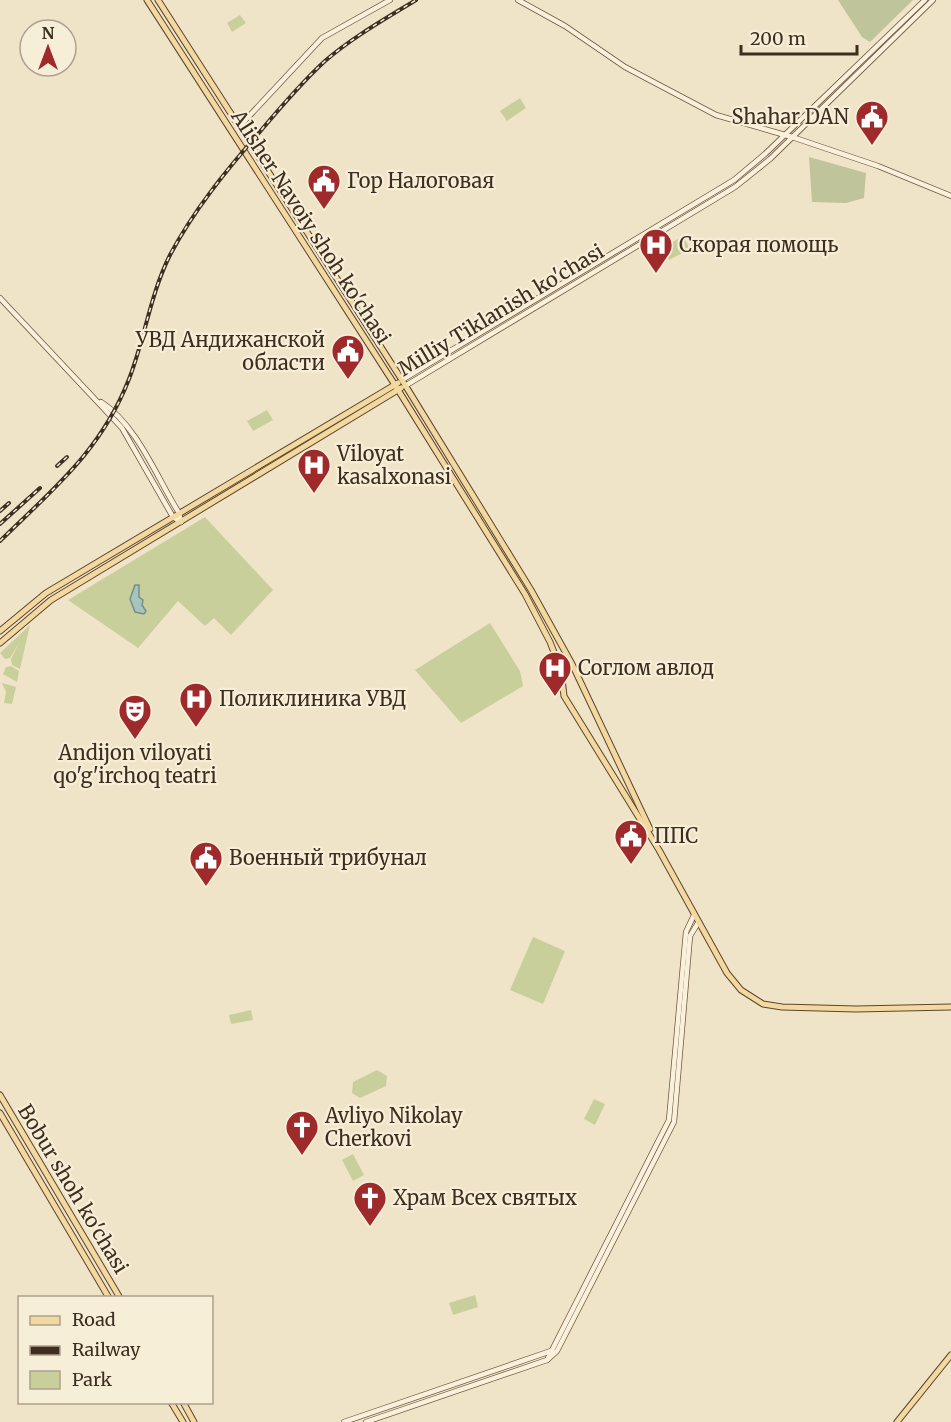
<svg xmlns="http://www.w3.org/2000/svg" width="951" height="1422" viewBox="0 0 951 1422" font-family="Merriweather,serif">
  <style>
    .green { fill: #c9cf9b }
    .cemetery { fill: #bfc49a }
    .water { fill: #a9c4bc; stroke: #6f938a; stroke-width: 1.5 }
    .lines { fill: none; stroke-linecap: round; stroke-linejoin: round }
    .secondary-casing { stroke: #6f573f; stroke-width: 6 }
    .primary-casing { stroke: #5b4430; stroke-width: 7 }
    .secondary { stroke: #faf1dc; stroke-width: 4.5 }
    .primary { stroke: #f3d9a0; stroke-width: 5 }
    .rail-casing { stroke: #3d2e20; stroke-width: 4 }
    .rail { stroke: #f7eed8; stroke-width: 1.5; stroke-dasharray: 4.5; stroke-linecap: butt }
    .labels { text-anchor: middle; stroke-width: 4.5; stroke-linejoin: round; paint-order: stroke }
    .poi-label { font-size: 20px; fill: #3d2e20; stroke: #f7eed8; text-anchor: start }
    .street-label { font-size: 20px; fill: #3d2e20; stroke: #f7eed8 }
  </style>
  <rect width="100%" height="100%" fill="#f0e4c8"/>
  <g class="green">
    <path d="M 240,15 L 246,23 L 232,32 L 227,23 Z"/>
    <path d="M 520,98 L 526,108 L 507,121 L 500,111 Z"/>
    <path d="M 683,236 L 690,249 L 669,260 L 662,248 Z"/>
    <path d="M 267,410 L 273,420 L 253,431 L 247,421 Z"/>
    <path d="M 205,517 L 273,590 L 231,635 L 214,618 L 205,626 L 178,601 L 138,648 L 68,600 Z"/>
    <path d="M 490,623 L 520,671 L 523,686 L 461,723 L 415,670 Z"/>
    <path d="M 30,625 L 20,669 L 12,665 L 11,659 L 19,643 L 10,658 L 5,659 L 0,653 Z"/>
    <path d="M 11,666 L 19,671 L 17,682 L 3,674 L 6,667 Z"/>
    <path d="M 2,683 L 16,687 L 12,704 L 4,703 L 6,692 Z"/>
    <path d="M 533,937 L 565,951 L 543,1004 L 510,990 Z"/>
    <path d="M 251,1010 L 253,1020 L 231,1024 L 229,1015 Z"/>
    <path d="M 377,1070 L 387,1076 L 386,1086 L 360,1098 L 352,1093 L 353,1082 Z"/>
    <path d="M 594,1099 L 605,1104 L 595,1125 L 584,1119 Z"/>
    <path d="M 353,1154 L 364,1175 L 353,1181 L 342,1160 Z"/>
    <path d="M 475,1295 L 478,1307 L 453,1315 L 449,1303 Z"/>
  </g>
  <g class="cemetery">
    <path d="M 838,0 L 913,0 L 870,42 L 862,37 Z"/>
    <path d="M 809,157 L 866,173 L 864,198 L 846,203 L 812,202 Z"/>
  </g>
  <path class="water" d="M 135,585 L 139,585 L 139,597 L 143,600 L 142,605 L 146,611 L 144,614 L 135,612 L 130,599 Z"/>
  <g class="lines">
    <defs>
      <g id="secondary">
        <path d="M 518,0 L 565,26 L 625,67 L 716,115 L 792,137 L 878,166 L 951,196"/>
        <path d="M 239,127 L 322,38 L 390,0"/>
        <path d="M 0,298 L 122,428 L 173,517 L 181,522"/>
        <path d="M 402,380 L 734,180 L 765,154 L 925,0"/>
        <path d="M 405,386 L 735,187 L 770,159 L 933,0"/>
        <path d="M 101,402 C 137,425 157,478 179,513 L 181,522"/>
        <path d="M 547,1360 L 669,1120 L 686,932 L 694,915"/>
        <path d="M 344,1422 L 551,1351"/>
        <path d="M 366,1422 L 547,1360 L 557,1351 L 674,1122 L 690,936 L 698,923"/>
      </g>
      <g id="primary">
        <path d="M 147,0 L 395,385 L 525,594 L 550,642 L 561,670 L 564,696 L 659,850 L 727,973 L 741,990 L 763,1004 L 782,1007 L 856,1009 L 951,1007"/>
        <path d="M 158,0 L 402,380 L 531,590 L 572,664 L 650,829"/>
        <path d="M 0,631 L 46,593 L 398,383"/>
        <path d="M 0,643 L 51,600 L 401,388"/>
        <path d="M 0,1095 L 120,1298"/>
        <path d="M 0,1113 L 109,1298"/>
        <path d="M 171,1402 L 183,1422"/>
        <path d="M 183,1402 L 194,1422"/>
        <path d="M 897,1422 L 951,1355"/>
      </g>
    </defs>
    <use href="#secondary" class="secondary-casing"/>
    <use href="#primary" class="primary-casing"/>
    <use href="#secondary" class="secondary"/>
    <use href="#primary" class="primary"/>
    <defs>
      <g id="rail">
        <path d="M 57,466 L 67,457"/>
        <path d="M 0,511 L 9,503"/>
        <path d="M 0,524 L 40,488"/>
        <path d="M 0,541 C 53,489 101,451 129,379 C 145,338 150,295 170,255 C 194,210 225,172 258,134 C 279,109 301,83 325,61 C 353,37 385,19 416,0"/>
      </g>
    </defs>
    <use href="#rail" class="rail-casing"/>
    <use href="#rail" class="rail"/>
  </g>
  <defs>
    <symbol id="civic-pin" viewBox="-11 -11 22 30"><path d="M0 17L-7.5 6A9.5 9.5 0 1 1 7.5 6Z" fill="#9e2a2b" stroke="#f7eed8"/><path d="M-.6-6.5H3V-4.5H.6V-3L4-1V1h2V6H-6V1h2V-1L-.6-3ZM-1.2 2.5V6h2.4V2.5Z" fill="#fff"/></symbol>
    <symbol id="hospital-pin" viewBox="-11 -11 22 30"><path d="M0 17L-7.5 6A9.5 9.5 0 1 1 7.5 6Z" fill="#9e2a2b" stroke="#f7eed8"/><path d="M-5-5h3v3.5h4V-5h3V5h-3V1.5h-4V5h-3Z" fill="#fff"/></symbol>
    <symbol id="theatre-pin" viewBox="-11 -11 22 30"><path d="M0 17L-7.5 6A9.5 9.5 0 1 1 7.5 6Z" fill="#9e2a2b" stroke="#f7eed8"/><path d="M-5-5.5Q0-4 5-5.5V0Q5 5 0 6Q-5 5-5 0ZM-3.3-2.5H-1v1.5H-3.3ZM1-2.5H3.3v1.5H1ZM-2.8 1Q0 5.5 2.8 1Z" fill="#fff"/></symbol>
    <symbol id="church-pin" viewBox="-11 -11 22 30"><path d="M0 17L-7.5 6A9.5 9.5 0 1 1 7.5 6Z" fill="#9e2a2b" stroke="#f7eed8"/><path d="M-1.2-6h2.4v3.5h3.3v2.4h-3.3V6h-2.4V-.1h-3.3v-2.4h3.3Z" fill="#fff"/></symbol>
  </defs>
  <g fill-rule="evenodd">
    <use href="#civic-pin" x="853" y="98" width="38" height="52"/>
    <use href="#civic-pin" x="305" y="162" width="38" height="52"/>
    <use href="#hospital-pin" x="637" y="226" width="38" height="52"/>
    <use href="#civic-pin" x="329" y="332" width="38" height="52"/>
    <use href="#hospital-pin" x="295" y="446" width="38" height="52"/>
    <use href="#hospital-pin" x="536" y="649" width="38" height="52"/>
    <use href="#hospital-pin" x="177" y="680" width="38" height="52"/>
    <use href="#theatre-pin" x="116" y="692" width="38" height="52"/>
    <use href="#civic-pin" x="612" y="817" width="38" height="52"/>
    <use href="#civic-pin" x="187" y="839" width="38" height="52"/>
    <use href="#church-pin" x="283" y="1108" width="38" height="52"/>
    <use href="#church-pin" x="351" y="1179" width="38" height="52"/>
  </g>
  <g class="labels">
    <g class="poi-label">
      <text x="849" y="124" text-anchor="end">Shahar DAN</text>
      <text x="347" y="188">Гор Налоговая</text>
      <text x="679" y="252">Скорая помощь</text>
      <text x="325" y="347" text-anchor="end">УВД Андижанской<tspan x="325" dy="23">области</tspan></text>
      <text x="337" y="461">Viloyat<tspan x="337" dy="23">kasalxonasi</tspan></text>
      <text x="578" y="675">Соглом авлод</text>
      <text x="219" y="706">Поликлиника УВД</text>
      <text x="135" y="760" text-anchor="middle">Andijon viloyati<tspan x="135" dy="23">qo'g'irchoq teatri</tspan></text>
      <text x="654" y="843">ППС</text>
      <text x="229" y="865">Военный трибунал</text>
      <text x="325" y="1123">Avliyo Nikolay<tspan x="325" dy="23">Cherkovi</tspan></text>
      <text x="393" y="1205">Храм Всех святых</text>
    </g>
    <g class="street-label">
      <text transform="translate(311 227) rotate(57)" y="7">Alisher Navoiy shoh ko'chasi</text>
      <text transform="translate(501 310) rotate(-31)" y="7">Milliy Tiklanish ko'chasi</text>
      <text transform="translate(73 1189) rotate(59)" y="7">Bobur shoh ko'chasi</text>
    </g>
  </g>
  <rect x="18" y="1296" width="195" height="108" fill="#f7eed8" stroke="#ada18e" stroke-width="1.5"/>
  <rect x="30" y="1316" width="30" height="9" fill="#f3d9a0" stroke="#ada18e" stroke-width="1.5"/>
  <text x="72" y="1326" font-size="18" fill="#3d2e20">Road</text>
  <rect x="30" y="1346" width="30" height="9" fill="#3d2e20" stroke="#ada18e" stroke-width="1.5"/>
  <text x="72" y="1356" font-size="18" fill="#3d2e20">Railway</text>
  <rect x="30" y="1371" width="30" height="18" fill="#c9cf9b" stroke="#ada18e" stroke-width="1.5"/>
  <text x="72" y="1386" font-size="18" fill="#3d2e20">Park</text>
  <g transform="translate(48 48)"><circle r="28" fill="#f7eed8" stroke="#ada18e" stroke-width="1.5"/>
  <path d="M0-4.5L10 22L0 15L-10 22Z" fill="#9e2a2b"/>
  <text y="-9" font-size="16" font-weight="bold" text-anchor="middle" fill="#3d2e20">N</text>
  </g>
  <path d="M741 45v9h116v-9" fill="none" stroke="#3d2e20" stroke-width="3"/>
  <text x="750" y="45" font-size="18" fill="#3d2e20" stroke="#f7eed8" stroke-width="4.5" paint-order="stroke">200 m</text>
</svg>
